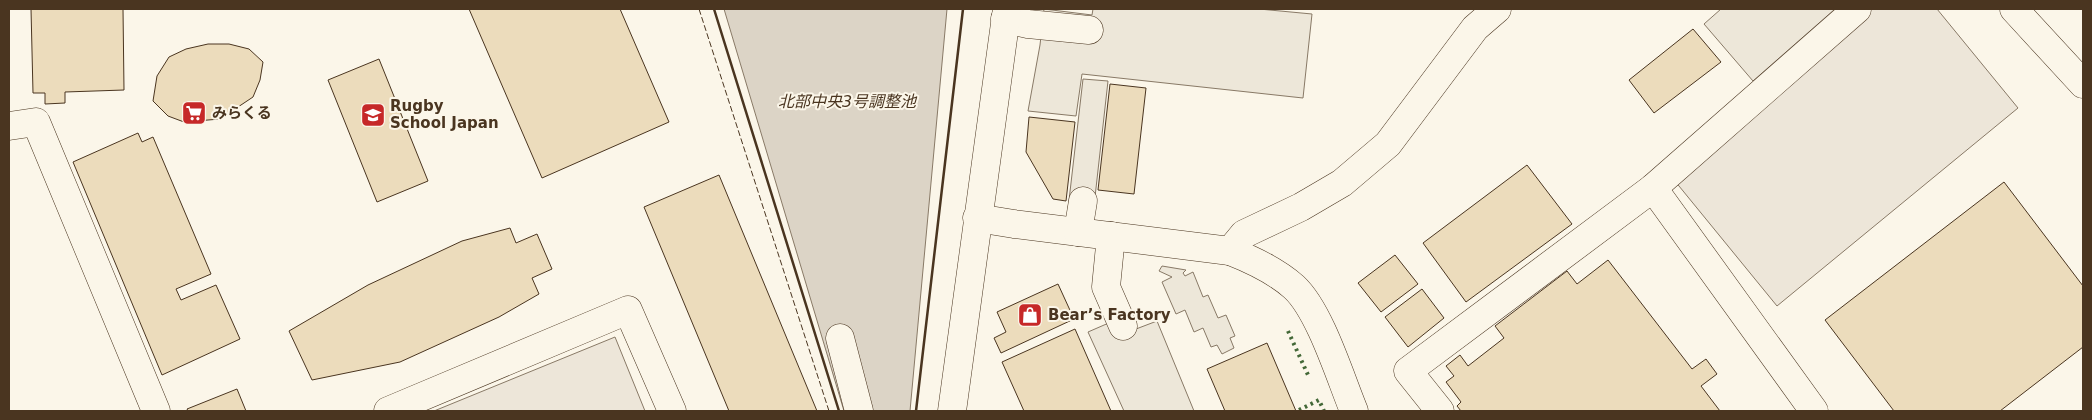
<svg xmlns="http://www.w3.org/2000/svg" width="2092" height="420" viewBox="0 0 2092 420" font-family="'DejaVu Sans','Noto Sans JP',sans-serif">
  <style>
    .green { fill: #ede6d9; stroke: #887966 }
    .parking { fill: #ede7d9; stroke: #887966 }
    .water { fill: #dcd4c6; stroke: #887966 }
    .building { fill: #ecdcbc; stroke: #4a3520 }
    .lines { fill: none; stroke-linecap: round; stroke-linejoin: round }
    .minor-casing { stroke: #4a3520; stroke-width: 29 }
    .minor { stroke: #fbf6e9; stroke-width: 28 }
    .hedge { stroke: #436837; stroke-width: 4; stroke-dasharray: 2.5 4; stroke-linecap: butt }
    .fence { stroke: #4a3520; stroke-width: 1; stroke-dasharray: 6 2.5; stroke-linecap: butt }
    .wall { stroke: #4a3520; stroke-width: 2.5 }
    .labels { text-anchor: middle; stroke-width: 4; stroke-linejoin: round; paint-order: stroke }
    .poi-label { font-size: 15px; font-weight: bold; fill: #4a3520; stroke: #fbf6e9; text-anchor: start }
    .water-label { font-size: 16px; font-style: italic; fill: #4a3520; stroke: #fbf6e9 }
  </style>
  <rect width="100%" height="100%" fill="#fbf6e9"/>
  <g class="green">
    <path d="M 1872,9 L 1937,9 L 2018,108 L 1777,306 L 1670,175 Z"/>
    <path d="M 615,337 L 645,411 L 434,411 Z"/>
  </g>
  <g class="parking">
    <path d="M 1044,9 L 1092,15 L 1093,9 L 1259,9 L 1312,14 L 1303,98 L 1082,74 L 1076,116 L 1028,111 L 1040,45 Z"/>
    <path d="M 1721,9 L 1835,9 L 1753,81 L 1704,24 Z"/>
    <path d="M 1083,79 L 1108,81 L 1094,206 L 1068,209 Z"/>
    <path d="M 1162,266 L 1186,270 L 1183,273 L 1185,276 L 1193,272 L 1203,297 L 1208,295 L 1218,318 L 1226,315 L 1235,336 L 1230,338 L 1234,348 L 1222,354 L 1217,345 L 1211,347 L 1203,328 L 1194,332 L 1185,310 L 1176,314 L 1162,282 L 1172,277 L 1159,271 Z"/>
    <path d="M 1157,321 L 1194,411 L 1124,411 L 1088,332 L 1111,322 L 1136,329 Z"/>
  </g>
  <path class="water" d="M 724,9 L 947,9 L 910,411 L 844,411 Z"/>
  <g class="building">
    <path d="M 31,9 L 123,9 L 124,90 L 65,92 L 65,103 L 45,104 L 45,93 L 33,93 Z"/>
    <path d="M 469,9 L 620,9 L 669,122 L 542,178 Z"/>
    <path d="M 1693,29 L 1721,62 L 1654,113 L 1629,80 Z"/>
    <path d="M 208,44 L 229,44 L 249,49 L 263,62 L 260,80 L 253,97 L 220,119 L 184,122 L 168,116 L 153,101 L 157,76 L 169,57 L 186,49 Z"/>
    <path d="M 379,59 L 428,181 L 377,202 L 328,80 Z"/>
    <path d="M 1110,84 L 1146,88 L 1134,194 L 1098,190 Z"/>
    <path d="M 1029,117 L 1075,122 L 1066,201 L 1053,199 L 1026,152 Z"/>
    <path d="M 138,133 L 142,142 L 153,137 L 211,274 L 176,289 L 181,300 L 216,285 L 240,339 L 162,375 L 73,162 Z"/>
    <path d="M 1527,165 L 1572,224 L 1466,302 L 1423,243 Z"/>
    <path d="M 719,175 L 817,411 L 729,411 L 644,207 Z"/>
    <path d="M 2004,182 L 2083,286 L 2083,347 L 2000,411 L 1894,411 L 1825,320 Z"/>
    <path d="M 510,228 L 516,243 L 537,234 L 552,269 L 532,278 L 539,294 L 499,317 L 400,362 L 312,380 L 289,331 L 368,285 L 462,241 Z"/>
    <path d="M 1395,255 L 1418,284 L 1381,312 L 1358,283 Z"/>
    <path d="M 1608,260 L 1692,369 L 1706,359 L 1717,374 L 1701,386 L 1720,411 L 1461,411 L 1457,406 L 1461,402 L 1446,382 L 1454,376 L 1446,366 L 1460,355 L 1468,366 L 1504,338 L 1495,326 L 1567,271 L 1577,284 Z"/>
    <path d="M 1058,284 L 1074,319 L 1001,353 L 994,338 L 1006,332 L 997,312 Z"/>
    <path d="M 1422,289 L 1444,318 L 1408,347 L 1385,317 Z"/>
    <path d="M 1075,329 L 1111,411 L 1024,411 L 1002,362 Z"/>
    <path d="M 1267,343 L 1296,411 L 1225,411 L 1207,369 Z"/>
    <path d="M 237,389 L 246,411 L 188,411 L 187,409 Z"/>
  </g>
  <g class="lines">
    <defs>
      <g id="minor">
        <path d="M 2014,9 L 2083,84"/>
        <path d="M 1005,19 L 1028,24 L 1089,30"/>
        <path d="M 9,126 L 36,122 L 156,411"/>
        <path d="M 1653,188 L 1814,411"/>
        <path d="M 977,218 L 1014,224 L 1230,251 L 1244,234 L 1301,207 L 1342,183 L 1388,144 L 1475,28 L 1497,9"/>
        <path d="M 1078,232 L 1083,201"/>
        <path d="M 1111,236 L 1106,287 L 1123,326"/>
        <path d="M 1230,251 C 1253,260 1276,271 1294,287 C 1320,311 1340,377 1354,411"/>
        <path d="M 840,338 L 859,411"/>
        <path d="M 388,411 L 628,310 L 672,411"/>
        <path d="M 952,411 L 1007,9"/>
        <path d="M 1440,411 L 1408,371 L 1653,188 L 1857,9"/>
      </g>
    </defs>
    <use href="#minor" class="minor-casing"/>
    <use href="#minor" class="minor"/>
    <g class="hedge">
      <path d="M 1288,331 L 1308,375"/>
      <path d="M 1299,410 L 1319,400 L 1324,411"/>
    </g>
    <path class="fence" d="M 699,9 L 829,411"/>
    <g class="wall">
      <path d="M 714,9 L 839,411"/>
      <path d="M 916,411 L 963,9"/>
    </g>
  </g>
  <defs>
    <symbol id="supermarket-square" viewBox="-11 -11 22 22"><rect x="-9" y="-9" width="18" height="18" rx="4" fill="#c62828" stroke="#fbf6e9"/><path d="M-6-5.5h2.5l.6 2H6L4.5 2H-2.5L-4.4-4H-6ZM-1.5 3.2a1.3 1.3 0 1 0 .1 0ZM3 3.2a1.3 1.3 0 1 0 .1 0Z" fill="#fff"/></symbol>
    <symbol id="school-square" viewBox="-11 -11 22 22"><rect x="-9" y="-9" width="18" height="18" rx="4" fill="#c62828" stroke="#fbf6e9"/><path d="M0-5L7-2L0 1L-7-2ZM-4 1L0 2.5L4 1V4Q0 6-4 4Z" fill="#fff"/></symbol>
    <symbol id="shop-square" viewBox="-11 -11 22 22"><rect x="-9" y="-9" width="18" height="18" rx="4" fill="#c62828" stroke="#fbf6e9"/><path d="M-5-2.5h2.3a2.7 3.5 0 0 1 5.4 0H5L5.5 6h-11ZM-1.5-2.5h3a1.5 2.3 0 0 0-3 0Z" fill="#fff"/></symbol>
  </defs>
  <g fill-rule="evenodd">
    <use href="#supermarket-square" x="180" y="99" width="28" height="28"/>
    <use href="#school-square" x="359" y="101" width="28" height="28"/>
    <use href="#shop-square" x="1016" y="301" width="28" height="28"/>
  </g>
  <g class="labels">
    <g class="poi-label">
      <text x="390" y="111">Rugby<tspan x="390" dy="17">School Japan</tspan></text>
      <text x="212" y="118">みらくる</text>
      <text x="1048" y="320">Bear’s Factory</text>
    </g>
    <g class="water-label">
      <text x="847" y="107">北部中央3号調整池</text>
    </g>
  </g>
  <rect width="2092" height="420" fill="none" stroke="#4a3520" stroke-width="20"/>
</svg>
